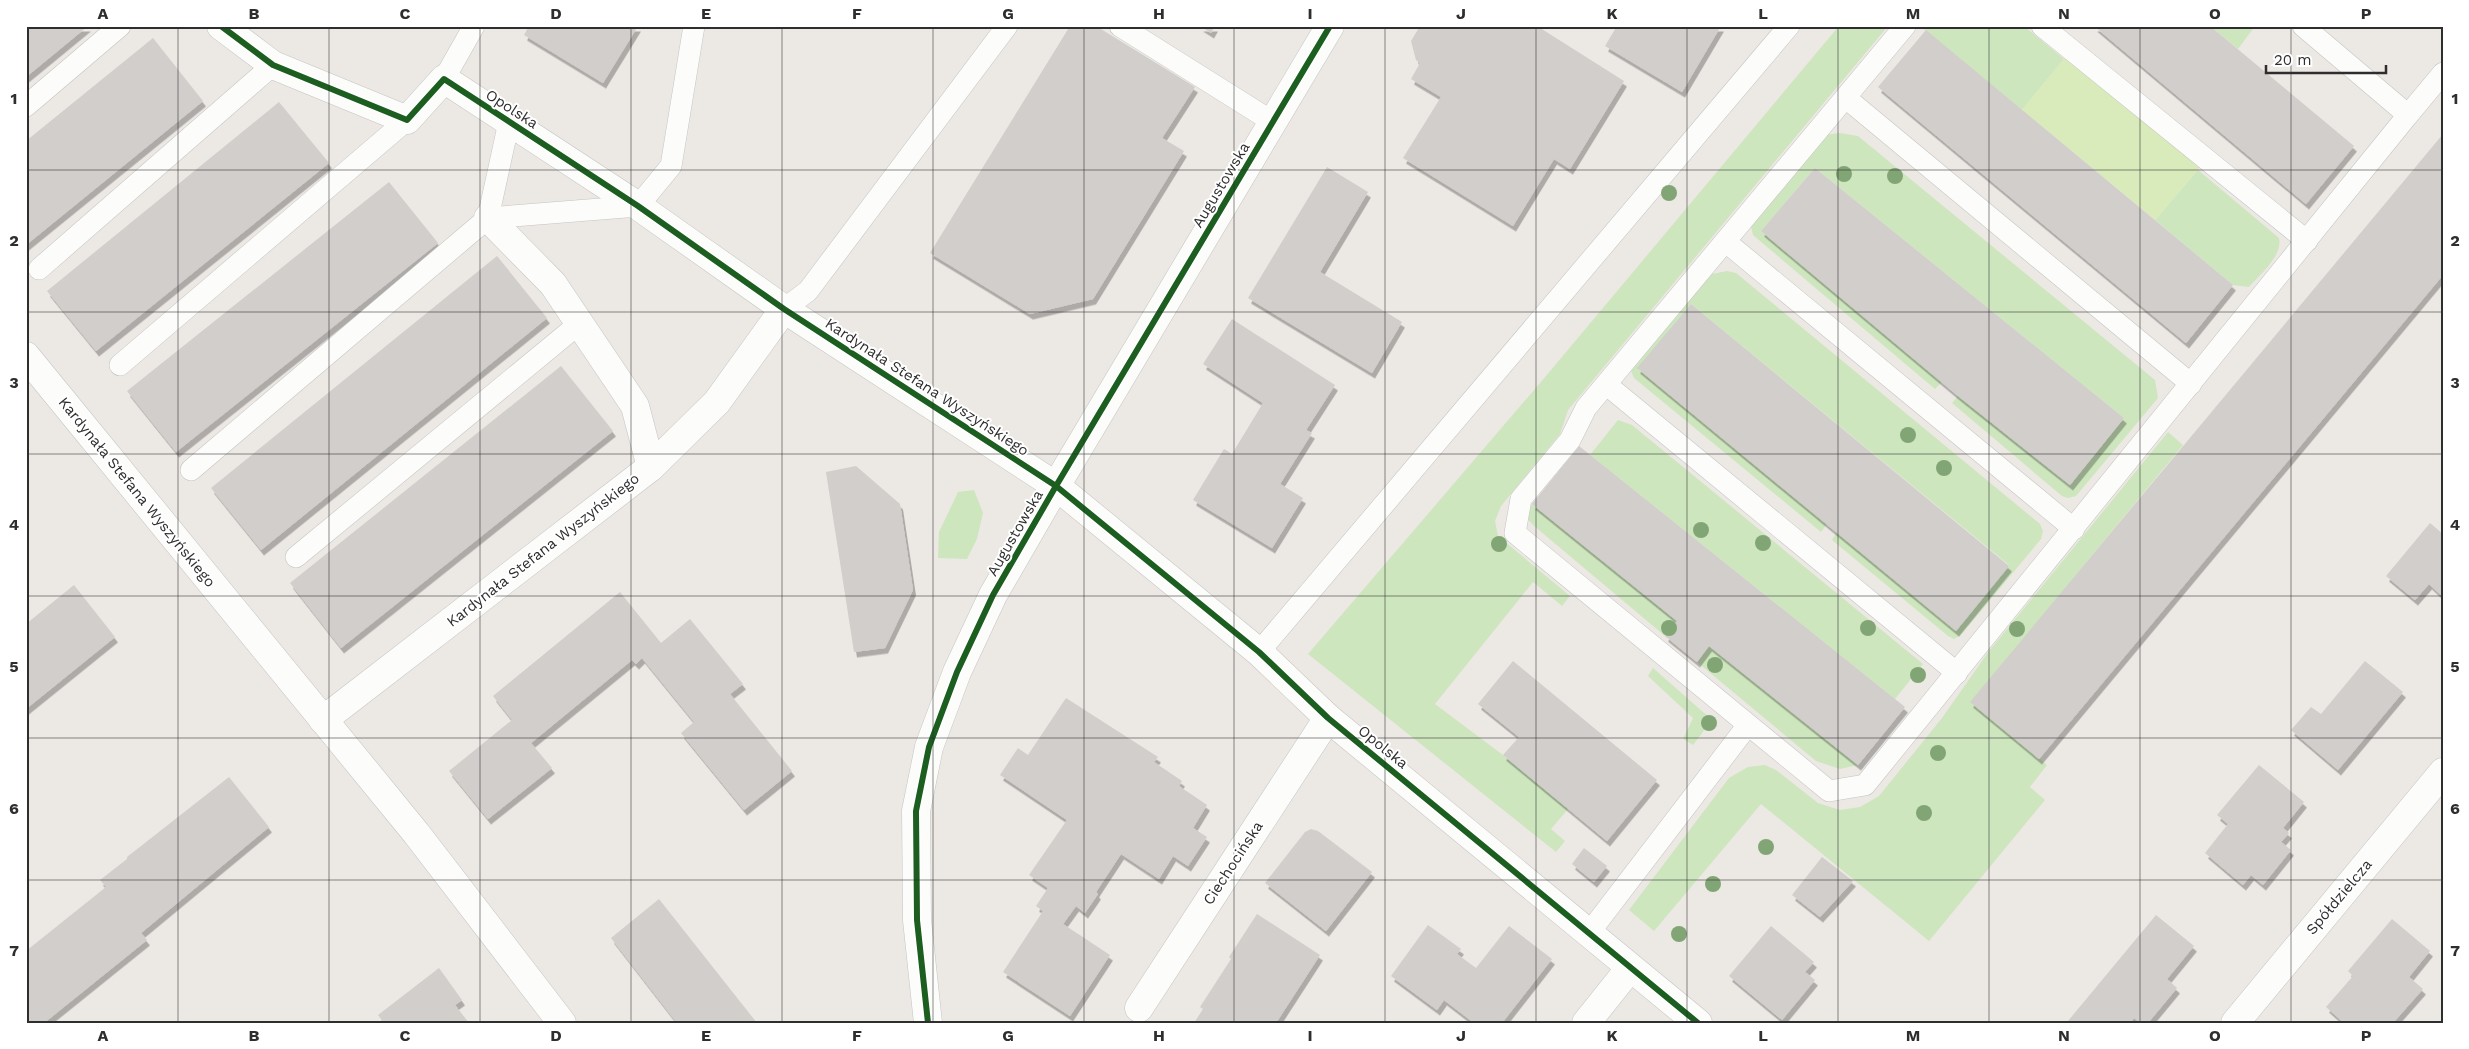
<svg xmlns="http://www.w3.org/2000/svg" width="2469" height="1049" viewBox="0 0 2469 1049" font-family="'Work Sans',sans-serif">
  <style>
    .green { fill: #cee6be }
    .pitch { fill: #d9eabb }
    .building { fill: #d1cecb; filter: url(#shadow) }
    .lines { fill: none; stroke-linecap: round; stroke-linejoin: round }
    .lane-casing { stroke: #c5c4c5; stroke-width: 22 }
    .street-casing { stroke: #c5c4c5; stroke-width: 29 }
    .lane { stroke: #fcfcfb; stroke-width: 21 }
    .street { stroke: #fcfcfb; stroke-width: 28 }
    .cycleway-casing { stroke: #fff; stroke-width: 9 }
    .cycleway { stroke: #1b5e20; stroke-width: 6 }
    .tree { fill: #82a575 }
    .grid { fill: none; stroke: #2e2e2e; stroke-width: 1; stroke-opacity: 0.55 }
    .labels { text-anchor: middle; stroke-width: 4; stroke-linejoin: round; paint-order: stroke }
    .street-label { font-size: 15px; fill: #2e2e2e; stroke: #fff }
    .neatline { fill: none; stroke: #2e2e2e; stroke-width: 2 }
    .grid-label { font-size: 16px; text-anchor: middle; font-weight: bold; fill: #2e2e2e }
  </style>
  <defs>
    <filter id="shadow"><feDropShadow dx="3" dy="5.5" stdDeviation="0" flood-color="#0004"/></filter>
  </defs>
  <rect width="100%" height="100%" fill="#ece8e4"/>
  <g class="green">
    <path d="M 1839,26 L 1888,26 L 1568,410 L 1560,434 L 1501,506 L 1495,521 L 1498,536 L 1570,596 L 1562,606 L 1533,582 L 1435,704 L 1503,755 L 1568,809 L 1551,829 L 1565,841 L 1556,852 L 1308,654 L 1546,376 Z"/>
    <path d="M 1920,26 L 2024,26 L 2064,59 L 2022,110 Z"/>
    <path d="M 2210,26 L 2255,26 L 2238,49 Z"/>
    <path d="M 1840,133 L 1858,136 L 2155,380 L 2158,398 L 2076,496 L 2068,498 L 2062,496 L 1952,403 L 1958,396 L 2070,485 L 2124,418 L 1815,168 L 1761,231 L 1942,382 L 1935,389 L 1753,235 L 1751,226 L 1824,135 Z"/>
    <path d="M 2198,170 L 2279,238 C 2283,256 2260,274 2249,287 L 2233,285 L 2155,220 Z"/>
    <path d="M 1727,271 L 1736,273 L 2040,524 L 2043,531 L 2041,539 L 1960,636 L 1954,639 L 1948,636 L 1832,540 L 1837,532 L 1956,630 L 2009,565 L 1691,304 L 1638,369 L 1827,524 L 1821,532 L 1634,378 L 1631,371 L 1633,364 L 1712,274 Z"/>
    <path d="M 1618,420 L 1632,425 L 1923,664 L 1895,699 L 1590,455 Z"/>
    <path d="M 2168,432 L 2183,445 L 1972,701 L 2047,765 L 2030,787 L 2045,800 L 1929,941 L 1761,804 L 1654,931 L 1629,910 L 1729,778 L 1748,767 L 1765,765 L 1776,770 L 1818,803 L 1840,810 L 1860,807 L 1879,796 L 1942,718 L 1989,651 Z"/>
    <path d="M 974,490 L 983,513 L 977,539 L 967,559 L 938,558 L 939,532 L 958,492 Z"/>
    <path d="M 1532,504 L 1677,621 L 1665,636 L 1533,525 L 1527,518 L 1527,510 Z"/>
    <path d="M 1709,646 L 1858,765 L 1840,769 L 1816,761 L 1697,662 Z"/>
    <path d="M 1653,668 L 1712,720 L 1693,745 L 1683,739 L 1693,718 L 1648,676 Z"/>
  </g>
  <path class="pitch" d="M 2069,53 L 2202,165 L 2155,220 L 2022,110 Z"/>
  <g class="building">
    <path d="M 26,26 L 88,26 L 26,77 Z"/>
    <path d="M 529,26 L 638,26 L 603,83 L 524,35 Z"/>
    <path d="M 1070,26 L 1096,26 L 1195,87 L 1162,138 L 1184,151 L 1093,299 L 1030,314 L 930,253 Z"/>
    <path d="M 1200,26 L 1215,26 L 1211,33 Z"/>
    <path d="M 1420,26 L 1537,26 L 1624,81 L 1570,169 L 1554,159 L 1513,226 L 1403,158 L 1441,97 L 1411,79 L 1420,63 L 1416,60 L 1411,41 Z"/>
    <path d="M 1617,26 L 1721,26 L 1682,92 L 1605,46 Z"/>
    <path d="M 2094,26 L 2210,26 L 2354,146 L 2306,204 Z"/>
    <path d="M 1926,30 L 2233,285 L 2186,343 L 1878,87 Z"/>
    <path d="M 153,38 L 203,101 L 26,245 L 26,141 Z"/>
    <path d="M 279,102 L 329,163 L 96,351 L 47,291 Z"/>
    <path d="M 2443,134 L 2443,275 L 2039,759 L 1970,702 Z"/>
    <path d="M 1327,167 L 1368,192 L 1320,272 L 1402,322 L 1372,373 L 1248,298 Z"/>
    <path d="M 1815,168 L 2124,418 L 2070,485 L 1958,396 L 1761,231 Z"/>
    <path d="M 389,182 L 438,243 L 176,452 L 127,391 Z"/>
    <path d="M 497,256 L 547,318 L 261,550 L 211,488 Z"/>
    <path d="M 1691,304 L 2009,566 L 1956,631 L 1637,368 Z"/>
    <path d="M 1232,319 L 1335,385 L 1306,430 L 1312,433 L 1280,484 L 1303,498 L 1272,548 L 1193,500 L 1224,449 L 1232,454 L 1263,403 L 1203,364 Z"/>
    <path d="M 561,366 L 613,431 L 341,648 L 290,583 Z"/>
    <path d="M 1579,446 L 1905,707 L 1858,765 L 1709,646 L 1697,662 L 1665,636 L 1677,621 L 1532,504 Z"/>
    <path d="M 856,466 L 900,504 L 913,590 L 885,648 L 854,652 L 826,472 Z"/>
    <path d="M 2430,523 L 2443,534 L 2443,597 L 2429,584 L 2415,600 L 2386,576 Z"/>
    <path d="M 74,585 L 115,637 L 26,709 L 26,624 Z"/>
    <path d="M 620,592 L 661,643 L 690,619 L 743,684 L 730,694 L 792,771 L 744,810 L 681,733 L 694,722 L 642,658 L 636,664 L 632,660 L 531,743 L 552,768 L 488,819 L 449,771 L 512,720 L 493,696 Z"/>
    <path d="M 1513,661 L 1657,780 L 1607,841 L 1503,755 L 1519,737 L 1478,704 Z"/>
    <path d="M 2365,661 L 2403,692 L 2338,770 L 2291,730 L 2311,707 L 2321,714 Z"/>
    <path d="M 1066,698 L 1158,757 L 1154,762 L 1182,781 L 1179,786 L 1207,805 L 1193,828 L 1207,837 L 1188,866 L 1173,856 L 1159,879 L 1121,854 L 1096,892 L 1098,894 L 1085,913 L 1076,906 L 1063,924 L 1110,955 L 1070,1016 L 1003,972 L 1043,911 L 1036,906 L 1048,888 L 1029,875 L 1067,820 L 1000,775 L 1018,748 L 1028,755 Z"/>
    <path d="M 2259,765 L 2304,802 L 2283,828 L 2289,833 L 2281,842 L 2291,850 L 2263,885 L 2251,875 L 2243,885 L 2205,853 L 2228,824 L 2217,815 Z"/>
    <path d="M 229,777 L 269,827 L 141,933 L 147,940 L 44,1023 L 26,1023 L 26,951 L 106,887 L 100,880 L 127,859 L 127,857 Z"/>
    <path d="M 1311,829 L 1318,831 L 1372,872 L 1326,931 L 1265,883 L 1305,832 Z"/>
    <path d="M 1584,848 L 1607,866 L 1594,882 L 1572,864 Z"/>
    <path d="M 1822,857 L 1853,881 L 1820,917 L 1792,895 Z"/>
    <path d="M 659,899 L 757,1023 L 677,1023 L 611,938 Z"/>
    <path d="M 1257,914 L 1320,955 L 1276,1023 L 1194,1023 L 1203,1009 L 1200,1007 L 1231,959 L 1229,957 Z"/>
    <path d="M 2156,915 L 2194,946 L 2167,979 L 2177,988 L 2148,1023 L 2141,1023 L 2134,1018 L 2130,1023 L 2070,1023 L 2068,1021 Z"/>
    <path d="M 2392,919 L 2430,951 L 2409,977 L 2423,989 L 2393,1023 L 2344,1023 L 2326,1007 L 2353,976 L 2348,971 Z"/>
    <path d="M 1428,925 L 1461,949 L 1457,954 L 1476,968 L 1509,926 L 1552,959 L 1502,1023 L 1474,1023 L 1444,1000 L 1437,1010 L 1391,976 Z"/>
    <path d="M 1771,926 L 1814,962 L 1805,972 L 1815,980 L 1782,1020 L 1729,976 Z"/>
    <path d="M 439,968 L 462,1000 L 455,1005 L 469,1023 L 384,1023 L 378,1015 Z"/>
  </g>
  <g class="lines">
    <defs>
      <g id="lane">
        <path d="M 1120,26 L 1273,122"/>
        <path d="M 1905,26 L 1586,408 L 1570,440 L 1521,499 L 1515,533 L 1829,791 L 1865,785 L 2408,115 L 2303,26"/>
        <path d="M 2042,26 L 2307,241"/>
        <path d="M 444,79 L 474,26"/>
        <path d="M 1846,98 L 2191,384"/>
        <path d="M 26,106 L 120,26"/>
        <path d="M 2408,115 L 2443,73"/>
        <path d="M 488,218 L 509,122"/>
        <path d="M 1726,242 L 2074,529"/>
        <path d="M 39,269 L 273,65"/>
        <path d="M 784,309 L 808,291 L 1007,26"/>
        <path d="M 120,365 L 407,120"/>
        <path d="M 1607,385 L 1957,673"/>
        <path d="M 191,470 L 488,218 L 638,206 L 671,166 L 694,26"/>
        <path d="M 296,557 L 580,323"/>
        <path d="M 1259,652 L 1789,26"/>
        <path d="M 1589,933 L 1748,725"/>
      </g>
      <g id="street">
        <path d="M 221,26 L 273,65 L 407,120 L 444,79 L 638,206 L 784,309 L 1056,486 L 1259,652 L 1328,718 L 1698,1023"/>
        <path d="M 488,218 L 553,284 L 635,406 L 651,467"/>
        <path d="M 26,356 L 416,833 L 562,1023"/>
        <path d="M 323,720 L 651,467 L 717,402 L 784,309"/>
        <path d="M 1139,1008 L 1328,718"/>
        <path d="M 928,1023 L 917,920 L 916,811 L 929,747 L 957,672 L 993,595 L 1056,486 L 1330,26"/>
        <path d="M 1586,1023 L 1630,968"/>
        <path d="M 2235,1023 L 2443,772"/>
      </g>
    </defs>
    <use href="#lane" class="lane-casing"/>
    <use href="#street" class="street-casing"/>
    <use href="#lane" class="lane"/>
    <use href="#street" class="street"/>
    <defs>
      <g id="cycleway">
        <path d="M 221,26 L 273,65 L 407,120 L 444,79 L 638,206 L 784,309 L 1056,486 L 1259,652 L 1328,718 L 1698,1023"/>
        <path d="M 928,1023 L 917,920 L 916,811 L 929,747 L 957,672 L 993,595 L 1056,486 L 1330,26"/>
      </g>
    </defs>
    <use href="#cycleway" class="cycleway-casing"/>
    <use href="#cycleway" class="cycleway"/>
  </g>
  <g class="tree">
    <circle cx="1844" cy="174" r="8"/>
    <circle cx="1895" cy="176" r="8"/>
    <circle cx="1669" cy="193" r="8"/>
    <circle cx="1908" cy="435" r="8"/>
    <circle cx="1944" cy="468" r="8"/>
    <circle cx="1701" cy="530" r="8"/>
    <circle cx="1763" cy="543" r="8"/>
    <circle cx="1499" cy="544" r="8"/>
    <circle cx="1669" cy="628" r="8"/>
    <circle cx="1868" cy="628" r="8"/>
    <circle cx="2017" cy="629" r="8"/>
    <circle cx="1715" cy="665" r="8"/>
    <circle cx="1918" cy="675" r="8"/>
    <circle cx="1709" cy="723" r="8"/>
    <circle cx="1938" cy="753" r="8"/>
    <circle cx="1924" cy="813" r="8"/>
    <circle cx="1766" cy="847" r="8"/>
    <circle cx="1713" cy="884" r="8"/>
    <circle cx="1679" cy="934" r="8"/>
  </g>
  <path class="grid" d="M 178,26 L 178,1023M 329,26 L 329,1023M 480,26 L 480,1023M 631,26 L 631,1023M 782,26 L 782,1023M 933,26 L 933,1023M 1084,26 L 1084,1023M 1234,26 L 1234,1023M 1385,26 L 1385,1023M 1536,26 L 1536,1023M 1687,26 L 1687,1023M 1838,26 L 1838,1023M 1989,26 L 1989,1023M 2140,26 L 2140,1023M 2291,26 L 2291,1023M 26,170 L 2443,170M 26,312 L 2443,312M 26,454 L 2443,454M 26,596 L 2443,596M 26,738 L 2443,738M 26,880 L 2443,880"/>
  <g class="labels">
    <g class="street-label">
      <text transform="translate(512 109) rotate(33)" y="5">Opolska</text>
      <text transform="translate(1221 185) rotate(-59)" y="5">Augustowska</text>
      <text transform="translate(927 387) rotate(33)" y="5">Kardynała Stefana Wyszyńskiego</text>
      <text transform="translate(137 492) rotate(51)" y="5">Kardynała Stefana Wyszyńskiego</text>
      <text transform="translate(1015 533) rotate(-60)" y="5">Augustowska</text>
      <text transform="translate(543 550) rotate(-38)" y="5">Kardynała Stefana Wyszyńskiego</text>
      <text transform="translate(1383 747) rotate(39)" y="5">Opolska</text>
      <text transform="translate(1233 863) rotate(-57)" y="5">Ciechocińska</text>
      <text transform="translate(2339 897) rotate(-50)" y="5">Spółdzielcza</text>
    </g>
  </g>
  <rect width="2469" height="1049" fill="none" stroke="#ffffff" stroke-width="55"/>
  <path d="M2266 65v8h120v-8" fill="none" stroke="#2e2e2e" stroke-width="2.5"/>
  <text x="2274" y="65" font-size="15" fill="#2e2e2e" stroke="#ffffff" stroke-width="4" paint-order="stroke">20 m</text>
  <rect x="28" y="28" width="2414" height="994" class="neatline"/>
  <g class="grid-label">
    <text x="103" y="19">A</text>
    <text x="254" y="19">B</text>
    <text x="405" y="19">C</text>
    <text x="556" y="19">D</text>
    <text x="706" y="19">E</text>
    <text x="857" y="19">F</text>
    <text x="1008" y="19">G</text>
    <text x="1159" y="19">H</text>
    <text x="1310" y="19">I</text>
    <text x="1461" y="19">J</text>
    <text x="1612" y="19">K</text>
    <text x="1763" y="19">L</text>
    <text x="1913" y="19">M</text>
    <text x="2064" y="19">N</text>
    <text x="2215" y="19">O</text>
    <text x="2366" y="19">P</text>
    <text x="14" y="104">1</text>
    <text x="2455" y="104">1</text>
    <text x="14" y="246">2</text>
    <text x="2455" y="246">2</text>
    <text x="14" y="388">3</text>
    <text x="2455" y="388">3</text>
    <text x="14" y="530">4</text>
    <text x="2455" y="530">4</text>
    <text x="14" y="672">5</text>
    <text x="2455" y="672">5</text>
    <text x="14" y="814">6</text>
    <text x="2455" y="814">6</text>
    <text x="14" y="956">7</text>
    <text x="2455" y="956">7</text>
    <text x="103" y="1041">A</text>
    <text x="254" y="1041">B</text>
    <text x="405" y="1041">C</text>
    <text x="556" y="1041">D</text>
    <text x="706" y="1041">E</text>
    <text x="857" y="1041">F</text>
    <text x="1008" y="1041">G</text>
    <text x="1159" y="1041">H</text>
    <text x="1310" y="1041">I</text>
    <text x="1461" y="1041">J</text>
    <text x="1612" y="1041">K</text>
    <text x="1763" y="1041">L</text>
    <text x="1913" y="1041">M</text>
    <text x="2064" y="1041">N</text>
    <text x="2215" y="1041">O</text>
    <text x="2366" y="1041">P</text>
  </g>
</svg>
